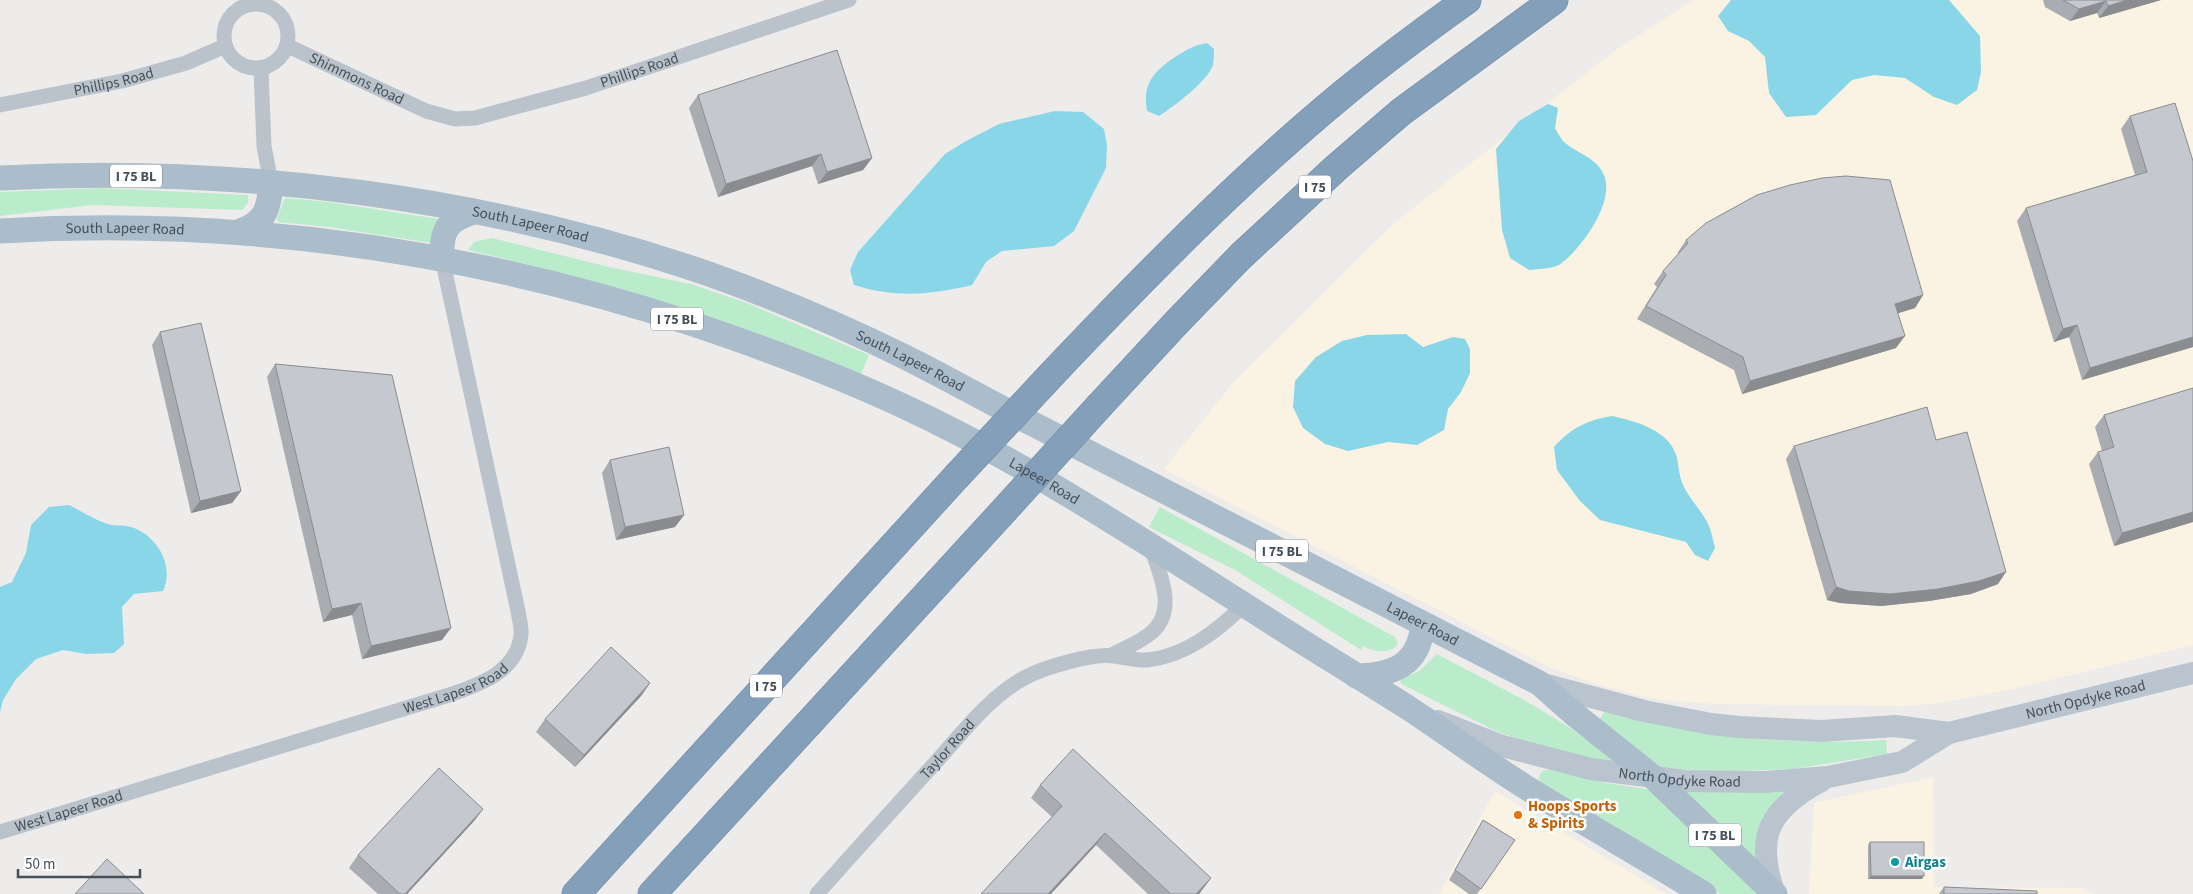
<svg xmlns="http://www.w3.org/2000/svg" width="2193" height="894" viewBox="0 0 2193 894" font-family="'Source Sans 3',sans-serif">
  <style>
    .commercial { fill: #faf3e3 }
    .green { fill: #baeccc }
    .water { fill: #88d6e8 }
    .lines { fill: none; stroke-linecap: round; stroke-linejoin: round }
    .highway-casing { stroke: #6f8aa5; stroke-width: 29 }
    .street { stroke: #bac3cb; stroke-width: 15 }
    .secondary { stroke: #b9c4cf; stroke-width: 22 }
    .primary { stroke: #abbcca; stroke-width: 25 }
    .highway { stroke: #849fba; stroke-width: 28 }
    .highway-bridge-casing { stroke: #6f8aa5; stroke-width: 29; stroke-linecap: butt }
    .highway-bridge { stroke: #849fba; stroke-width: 28 }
    .wall { fill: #a9acb1 }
    .shaded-wall { fill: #8a8c90 }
    .building { fill: #c5c8ce; stroke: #8a8c90 }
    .food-dot { fill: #e8710a; stroke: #fff; stroke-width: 2 }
    .culture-dot { fill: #0f9aa8; stroke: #fff; stroke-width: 2 }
    .labels { text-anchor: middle; stroke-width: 5; stroke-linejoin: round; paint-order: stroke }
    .shield { fill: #fff; stroke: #7d848a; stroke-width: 1 }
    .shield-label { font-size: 14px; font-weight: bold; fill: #454f58 }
    .street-label { font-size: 15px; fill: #454f58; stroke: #fff }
    .food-label { font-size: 15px; font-weight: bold; fill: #c56008; stroke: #fff; text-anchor: start }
    .culture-label { font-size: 15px; font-weight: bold; fill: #0d838f; stroke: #fff; text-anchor: start }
  </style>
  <rect width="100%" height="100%" fill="#eeebeb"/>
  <g class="commercial">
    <path d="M 1693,0 L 2193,0 L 2193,645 L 2009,690 L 1939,703 L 1906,706 L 1719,704 L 1672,701 L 1645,697 L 1599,685 L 1549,667 L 1164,469 L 1233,383 L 1393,224 L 1616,50 Z"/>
    <path d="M 1933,777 L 1934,887 L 2083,888 L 2094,894 L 1809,894 L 1814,803 Z"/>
    <path d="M 1495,791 L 1666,894 L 1439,894 Z"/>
  </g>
  <g class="green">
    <path d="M 99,188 L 248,195 L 248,203 L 242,210 L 92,205 L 0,216 L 0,192 Z"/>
    <path d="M 285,198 L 328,202 L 439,219 L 432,243 L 329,227 L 278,222 L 277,218 Z"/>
    <path d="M 492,238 L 609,267 L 691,284 L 747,303 L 869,355 L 861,374 C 732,320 604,281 468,250 L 474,242 Z"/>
    <path d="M 1160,507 L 1395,637 L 1398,644 C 1389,655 1374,652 1363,646 L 1361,650 L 1235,570 L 1149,527 Z"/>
    <path d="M 1437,654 C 1496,686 1561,715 1612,760 L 1609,762 L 1529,743 L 1496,731 L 1401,684 L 1400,680 L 1419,671 Z"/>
    <path d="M 1604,712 C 1699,737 1787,746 1886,740 L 1887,754 L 1794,769 L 1730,771 L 1661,769 L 1645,755 L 1599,721 Z"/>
    <path d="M 1544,770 L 1551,770 L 1606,783 L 1653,790 L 1761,894 L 1720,894 L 1543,787 L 1539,780 L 1540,774 Z"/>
    <path d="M 1788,790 L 1758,861 L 1686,793 L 1687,791 Z"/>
  </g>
  <g class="water">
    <path d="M 1731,0 L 1949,0 L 1980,36 L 1981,72 L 1977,90 L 1957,105 L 1934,97 L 1905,78 L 1874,75 L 1852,80 L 1816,115 L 1786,117 L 1769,93 L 1765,57 L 1749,41 L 1728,31 L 1718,16 Z"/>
    <path d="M 1207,43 L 1214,49 C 1214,54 1214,60 1213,65 C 1207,82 1174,106 1159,116 L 1147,111 C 1142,84 1153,72 1175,57 C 1186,50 1194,45 1207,43 Z"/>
    <path d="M 1548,104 L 1558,108 L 1555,128 C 1557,132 1560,137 1563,141 C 1574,152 1593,156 1602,171 C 1619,198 1581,250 1559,265 C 1552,269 1537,269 1529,270 L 1510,258 L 1502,230 L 1496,149 L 1519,121 Z"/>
    <path d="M 1055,111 L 1083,112 L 1104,129 L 1107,145 L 1106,168 L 1074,231 L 1054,246 L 1002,251 L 986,262 L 972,285 C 931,295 895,298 854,285 L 850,270 L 858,252 L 945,154 L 966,141 L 999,124 Z"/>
    <path d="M 1406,334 L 1423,347 L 1453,337 L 1465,339 L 1470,349 L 1470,373 L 1461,392 L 1448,409 L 1444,430 L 1417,445 L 1388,442 L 1348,451 L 1325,444 L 1303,428 L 1293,407 L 1295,381 L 1316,357 L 1342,341 L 1367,335 Z"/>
    <path d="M 1612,416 C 1636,421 1671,431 1677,458 C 1679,468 1679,477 1684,487 C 1691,501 1703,512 1709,526 C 1712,533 1713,541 1715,548 L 1708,561 L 1695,555 L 1686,542 L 1600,520 L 1580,501 L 1557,470 L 1554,447 C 1571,428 1587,420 1612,416 Z"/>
    <path d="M 69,505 C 82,511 94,520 108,524 C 115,527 123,524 131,527 C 157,535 175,566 163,591 L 134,594 L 122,607 L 124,644 L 114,653 L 86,654 L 63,650 L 36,659 L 16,679 L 3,700 L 0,712 L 0,587 L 12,582 L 26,553 L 31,525 L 49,507 Z"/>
  </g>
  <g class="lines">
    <defs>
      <g id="highway">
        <path d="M 1054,372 C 1146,275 1240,179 1343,94 C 1383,61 1425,30 1467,0"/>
        <path d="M 1101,404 L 1177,322 L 1241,256 L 1337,167 L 1401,112 L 1554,0"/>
        <path d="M 576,894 L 956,477"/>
        <path d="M 652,894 L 1009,505"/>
      </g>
    </defs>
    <use href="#highway" class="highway-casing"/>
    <g class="street">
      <circle cx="256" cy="36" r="32"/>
      <path id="s1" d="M 288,46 L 426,111 L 455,119 L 475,118 L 586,88 L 849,0"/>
      <path d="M 261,69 L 264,146 L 271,183"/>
      <path id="s2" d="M 0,105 L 122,81 L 186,63 L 225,46"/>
      <path d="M 1112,655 C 1125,648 1141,642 1152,632 C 1178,609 1159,572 1150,545"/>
      <path id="s3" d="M 0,832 L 449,695 C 479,685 517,672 521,635 C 522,628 519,619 518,611 L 442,258"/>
      <path id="s4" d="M 817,894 C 856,850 896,806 936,762 C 963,732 990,696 1026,677 C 1045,667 1093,653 1114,656 C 1125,657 1135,661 1147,660 C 1186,656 1217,631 1244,605"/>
    </g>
    <g class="secondary">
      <path d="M 1539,683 L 1644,711 L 1711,724 L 1739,727 L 1821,731 L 1895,726 L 1949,733"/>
      <path id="s5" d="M 1438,721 L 1502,746 L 1591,769 L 1685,781 L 1765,782 L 1828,777 L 1902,762 L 1949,733 L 2193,673"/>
      <path d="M 1775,894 C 1754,837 1769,809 1821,781"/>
    </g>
    <g class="primary">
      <path id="s6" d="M 0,178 C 236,165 485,197 709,274 C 776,298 843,326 907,358 C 949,379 989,402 1031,423 C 1201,509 1370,597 1539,683 L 1574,714 L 1653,777 L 1775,894"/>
      <path id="s7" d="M 0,231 C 237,217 468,250 693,324 C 764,348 835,374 903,406 C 1022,461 1132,534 1243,604 C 1298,640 1355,674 1410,709 C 1449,735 1487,763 1527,788 C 1585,824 1645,858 1704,894"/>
      <path d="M 238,232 C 265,223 269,210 271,183"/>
      <path d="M 442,258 C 441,230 447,220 474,212"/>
      <path d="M 1356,676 C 1394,675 1419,665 1423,624"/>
    </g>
    <use href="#highway" class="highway"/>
    <defs>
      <g id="highway-bridge">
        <path d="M 956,477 L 1054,372"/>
        <path d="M 1009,505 L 1101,404"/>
      </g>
    </defs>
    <use href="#highway-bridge" class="highway-bridge-casing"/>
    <use href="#highway-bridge" class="highway-bridge"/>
  </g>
  <g class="wall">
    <path d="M 2043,0 L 2161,0 L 2099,18 L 2097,13 L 2070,21 L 2045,7 Z"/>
    <path d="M 698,95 L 872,158 L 863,170 L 818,184 L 812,166 L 718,197 L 689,108 Z"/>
    <path d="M 2130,116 L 2193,161 L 2193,347 L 2082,380 L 2069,337 L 2054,342 L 2017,221 L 2026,208 L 2135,175 L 2121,129 Z"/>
    <path d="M 1686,240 L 1923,295 L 1915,308 L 1898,313 L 1896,348 L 1742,394 L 1734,370 L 1637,319 L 1657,287 L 1654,284 L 1663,271 L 1678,254 L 1678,252 Z"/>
    <path d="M 160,332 L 241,491 L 232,503 L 191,513 L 152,345 Z"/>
    <path d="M 275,364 L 442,640 L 362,659 L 352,615 L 323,622 L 267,377 Z"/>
    <path d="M 2193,388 L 2193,522 L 2114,546 L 2089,464 L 2098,452 L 2102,451 L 2095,427 L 2104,415 Z"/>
    <path d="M 1936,440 L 1998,584 L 1971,594 L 1929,601 L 1881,606 L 1840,603 L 1827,600 L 1786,459 L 1794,446 Z"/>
    <path d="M 610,460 L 684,515 L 675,527 L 616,540 L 602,473 Z"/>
    <path d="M 650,683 L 641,696 L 575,767 L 536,732 L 545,719 Z"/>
    <path d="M 1040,785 L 1211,878 L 1199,894 L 1148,894 L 1096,845 L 1052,817 L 1031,798 Z"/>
    <path d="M 483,809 L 474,821 L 407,894 L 378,894 L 349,868 L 358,855 Z"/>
    <path d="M 1483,820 L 1515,840 L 1477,894 L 1469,894 L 1449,880 L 1477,830 Z"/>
    <path d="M 1870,842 L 1922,879 L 1868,879 L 1868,845 Z"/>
    <path d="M 1944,887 L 2037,894 L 1939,894 Z"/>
  </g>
  <g class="shaded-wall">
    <path d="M 2127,0 L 2161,0 L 2099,18 L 2108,6 Z"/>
    <path d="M 2106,1 L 2097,13 L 2070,21 L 2079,9 Z"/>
    <path d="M 821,154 L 812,166 L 718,197 L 726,184 Z"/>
    <path d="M 872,158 L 863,170 L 818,184 L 827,172 Z"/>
    <path d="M 1923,295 L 1915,308 L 1886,317 L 1895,304 Z"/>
    <path d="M 2077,325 L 2069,337 L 2054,342 L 2063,329 Z"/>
    <path d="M 1905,336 L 1896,348 L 1742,394 L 1750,381 Z"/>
    <path d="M 2193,337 L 2193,347 L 2082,380 L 2090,368 Z"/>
    <path d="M 241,491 L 232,503 L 191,513 L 200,501 Z"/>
    <path d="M 2193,512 L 2193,522 L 2114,546 L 2122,533 Z"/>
    <path d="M 684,515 L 675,527 L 616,540 L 625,527 Z"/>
    <path d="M 2006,572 L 1998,584 L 1971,594 L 1929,601 L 1881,606 L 1840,603 L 1827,600 L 1836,587 Z"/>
    <path d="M 361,603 L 352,615 L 323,622 L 332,609 Z"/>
    <path d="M 451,628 L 442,640 L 362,659 L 371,646 Z"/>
    <path d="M 650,683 L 641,696 L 575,767 L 584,755 Z"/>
    <path d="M 483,809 L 474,821 L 407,894 L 405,894 Z"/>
    <path d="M 1105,833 L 1096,845 L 1051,894 L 1048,894 Z"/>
    <path d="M 1871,876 L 1924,876 L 1922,879 L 1868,879 Z"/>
    <path d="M 1211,878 L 1199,894 L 1196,894 Z"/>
  </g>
  <g class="building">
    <path d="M 2063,0 L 2127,0 L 2108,6 L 2106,1 L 2079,9 Z"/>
    <path d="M 837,50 L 872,158 L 827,172 L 821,154 L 726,184 L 698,95 Z"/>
    <path d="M 2175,103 L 2193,161 L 2193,337 L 2090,368 L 2077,325 L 2063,329 L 2026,208 L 2147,172 L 2130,116 Z"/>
    <path d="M 1846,176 L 1890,180 L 1923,295 L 1895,304 L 1905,336 L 1750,381 L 1743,357 L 1646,306 L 1666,275 L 1663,271 L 1688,243 L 1686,240 L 1706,223 L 1757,195 L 1790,185 L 1822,178 Z"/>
    <path d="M 201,323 L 241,491 L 200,501 L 160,332 Z"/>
    <path d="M 275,364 L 392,375 L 451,628 L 371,646 L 361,603 L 332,609 Z"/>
    <path d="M 2193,388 L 2193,512 L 2122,533 L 2098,452 L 2114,447 L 2104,415 Z"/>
    <path d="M 1927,407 L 1936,440 L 1967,432 L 2006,572 L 1979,581 L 1938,589 L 1890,594 L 1849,591 L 1836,587 L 1794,446 Z"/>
    <path d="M 669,447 L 684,515 L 625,527 L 610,460 Z"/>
    <path d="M 611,647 L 650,683 L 584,755 L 545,719 Z"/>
    <path d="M 1073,749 L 1211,878 L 1196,894 L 1171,894 L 1105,833 L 1048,894 L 981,894 L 1062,806 L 1040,785 Z"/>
    <path d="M 439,768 L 483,809 L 405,894 L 400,894 L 358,855 Z"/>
    <path d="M 1483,820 L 1515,840 L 1481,889 L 1455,870 Z"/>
    <path d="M 1870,842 L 1924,842 L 1924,876 L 1871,876 Z"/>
    <path d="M 107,859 L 144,894 L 75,894 Z"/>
    <path d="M 1944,887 L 2037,891 L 2037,894 L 1944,894 Z"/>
  </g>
  <circle class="food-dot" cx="1518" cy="815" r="5"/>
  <circle class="culture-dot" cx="1895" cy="862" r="5"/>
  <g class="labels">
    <g class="shield">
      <rect x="110" y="164.5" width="52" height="23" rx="4"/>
      <rect x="1299" y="175.5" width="32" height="23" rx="4"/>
      <rect x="651" y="307.5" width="52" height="23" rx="4"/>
      <rect x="1256" y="539.5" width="52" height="23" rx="4"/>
      <rect x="750" y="674.5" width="32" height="23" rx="4"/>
      <rect x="1689" y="823.5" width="52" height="23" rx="4"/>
    </g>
    <g class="shield-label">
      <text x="136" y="181">I 75 BL</text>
      <text x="1315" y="192">I 75</text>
      <text x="677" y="324">I 75 BL</text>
      <text x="1282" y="556">I 75 BL</text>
      <text x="766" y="691">I 75</text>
      <text x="1715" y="840">I 75 BL</text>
    </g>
    <g class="street-label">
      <text dy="5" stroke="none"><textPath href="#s1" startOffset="374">Phillips Road</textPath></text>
      <text dy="5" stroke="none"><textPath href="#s1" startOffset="76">Shimmons Road</textPath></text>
      <text dy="5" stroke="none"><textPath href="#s2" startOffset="116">Phillips Road</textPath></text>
      <text dy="5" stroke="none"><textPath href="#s6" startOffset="534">South Lapeer Road</textPath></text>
      <text dy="5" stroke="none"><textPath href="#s7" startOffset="125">South Lapeer Road</textPath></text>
      <text dy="5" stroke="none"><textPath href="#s6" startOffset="939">South Lapeer Road</textPath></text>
      <text dy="5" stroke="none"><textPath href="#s7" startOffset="1089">Lapeer Road</textPath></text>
      <text dy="5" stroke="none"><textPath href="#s6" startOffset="1515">Lapeer Road</textPath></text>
      <text dy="5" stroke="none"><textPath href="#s3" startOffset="478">West Lapeer Road</textPath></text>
      <text dy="5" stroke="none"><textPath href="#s5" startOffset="670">North Opdyke Road</textPath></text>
      <text dy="5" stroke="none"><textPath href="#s4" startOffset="195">Taylor Road</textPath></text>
      <text dy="5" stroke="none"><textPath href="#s5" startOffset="250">North Opdyke Road</textPath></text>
      <text dy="5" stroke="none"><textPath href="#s3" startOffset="72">West Lapeer Road</textPath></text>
    </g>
    <g class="food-label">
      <text x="1528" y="811">Hoops Sports<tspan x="1528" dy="17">&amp; Spirits</tspan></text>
    </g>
    <g class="culture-label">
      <text x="1905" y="867">Airgas</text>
    </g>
  </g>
  <path d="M18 869v8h122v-8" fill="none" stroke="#454f58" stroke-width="2.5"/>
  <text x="25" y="869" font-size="15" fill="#454f58" stroke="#ffffff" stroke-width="4" paint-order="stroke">50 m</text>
</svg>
